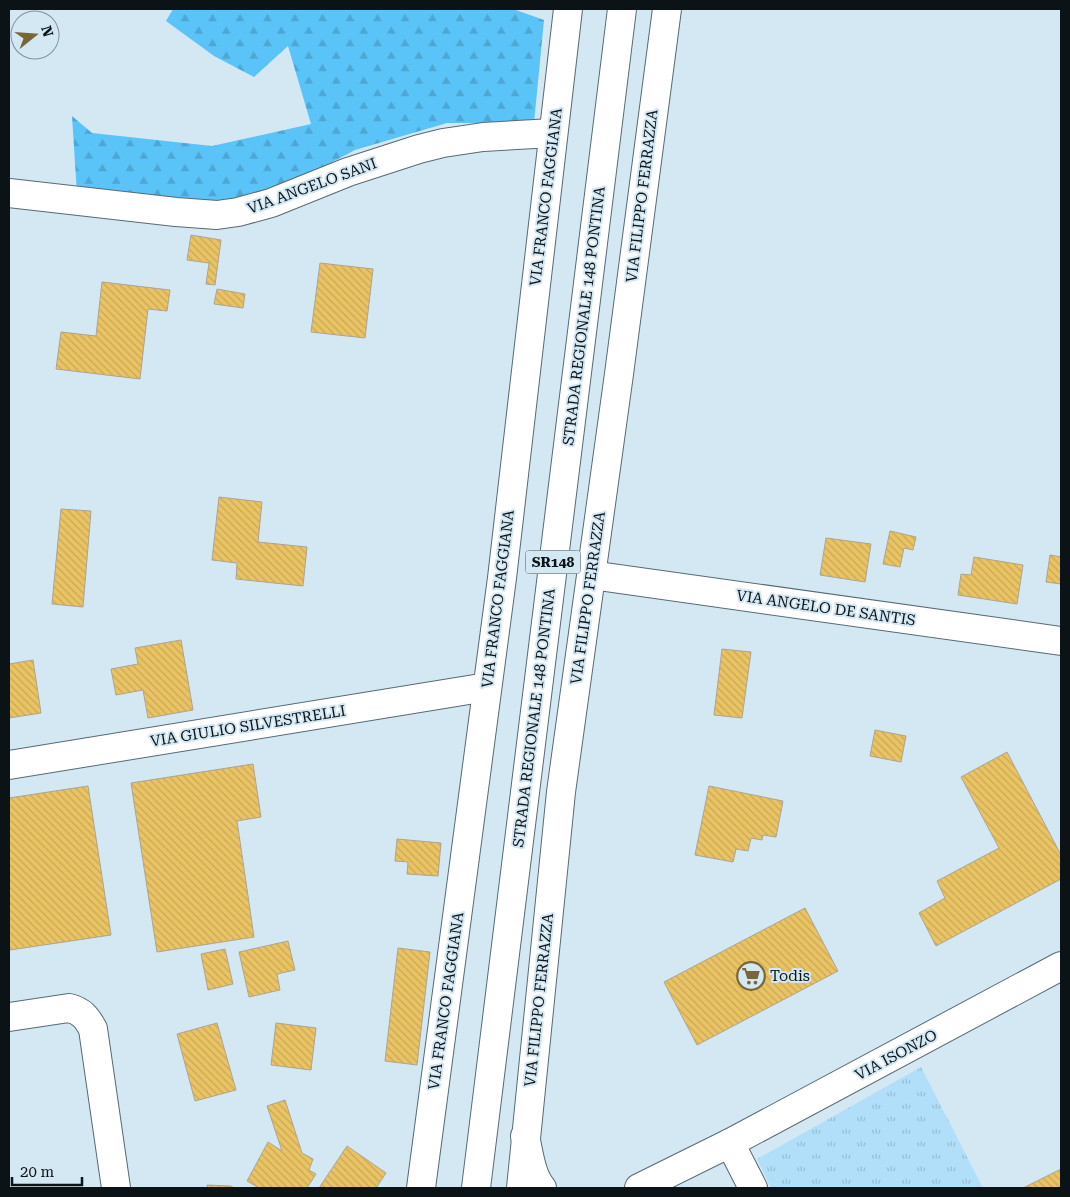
<svg xmlns="http://www.w3.org/2000/svg" width="1070" height="1197" viewBox="0 0 1070 1197" font-family="'Roboto Serif',serif">
  <style>
    .grass { fill: url(#grass-tufts) }
    .forest { fill: url(#forest-firs) }
    .building { fill: url(#building-back-hatch); stroke: #aca492 }
    .lines { fill: none; stroke-linecap: round; stroke-linejoin: round }
    .minor-casing { stroke: #576a74; stroke-width: 30 }
    .major-casing { stroke: #576a74; stroke-width: 30 }
    .minor { stroke: #fff; stroke-width: 28 }
    .major { stroke: #fff; stroke-width: 28 }
    .labels { text-anchor: middle; stroke-width: 4; stroke-linejoin: round; paint-order: stroke }
    .shield { fill: #d4e8f4; stroke: #485359; stroke-width: 1 }
    .shield-label { font-size: 14px; font-weight: bold; fill: #0c1317 }
    .street-label { font-size: 15px; fill: #0c1317; stroke: #d4e8f4 }
    .poi-label { font-size: 15px; fill: #0c1317; stroke: #d4e8f4; text-anchor: start }
  </style>
  <defs>
    <pattern id="grass-tufts" width="24" height="20" patternUnits="userSpaceOnUse" patternTransform="scale(1.25)"><rect width="24" height="20" fill="#b1dff9"/><path d="M3 7l-1-3M5 7V3M7 7l1-3M15 17l-1-3M17 17v-4M19 17l1-3" fill="none" stroke="#97bed5"/></pattern>
    <pattern id="forest-firs" width="22" height="20" patternUnits="userSpaceOnUse" patternTransform="scale(1.25)"><rect width="22" height="20" fill="#5ac3f8"/><path d="M5 1l3.5 6h-7zM16 11l3.5 6h-7z" fill="#4da7d4"/></pattern>
    <pattern id="building-back-hatch" width="6" height="6" patternUnits="userSpaceOnUse" patternTransform="scale(1.25)"><rect width="6" height="6" fill="#eac464"/><path d="M-1 5l2 2M0 0l6 6M5-1l2 2" fill="none" stroke="#c8a856"/></pattern>
  </defs>
  <rect width="100%" height="100%" fill="#d4e8f4"/>
  <path class="grass" d="M 921,1067 L 983,1188 L 771,1188 L 757,1159 Z"/>
  <path class="forest" d="M 173,9 L 513,9 L 544,20 L 534,123 L 447,123 L 355,150 L 274,193 L 224,201 L 77,194 L 72,116 L 92,133 L 212,146 L 311,124 L 288,46 L 254,77 L 214,56 L 166,21 Z"/>
  <g class="building">
    <path d="M 191,235 L 221,240 L 215,285 L 206,284 L 209,263 L 187,260 Z"/>
    <path d="M 320,263 L 373,269 L 365,338 L 311,332 Z"/>
    <path d="M 102,282 L 170,290 L 167,311 L 148,309 L 140,379 L 56,369 L 61,332 L 96,336 Z"/>
    <path d="M 217,289 L 245,294 L 243,308 L 214,304 Z"/>
    <path d="M 219,497 L 262,502 L 258,542 L 307,547 L 303,586 L 236,579 L 237,563 L 212,560 Z"/>
    <path d="M 61,509 L 91,511 L 83,607 L 52,604 Z"/>
    <path d="M 890,531 L 916,537 L 913,550 L 904,548 L 900,567 L 883,564 Z"/>
    <path d="M 826,538 L 871,544 L 865,582 L 820,575 Z"/>
    <path d="M 1050,555 L 1061,557 L 1061,584 L 1046,582 Z"/>
    <path d="M 974,557 L 1023,565 L 1017,604 L 958,595 L 961,574 L 971,575 Z"/>
    <path d="M 181,640 L 193,710 L 148,718 L 143,690 L 116,695 L 111,669 L 138,664 L 135,648 Z"/>
    <path d="M 722,649 L 751,652 L 742,718 L 714,715 Z"/>
    <path d="M 33,660 L 41,713 L 9,718 L 9,664 Z"/>
    <path d="M 875,730 L 906,736 L 901,762 L 870,756 Z"/>
    <path d="M 1007,752 L 1061,855 L 1061,879 L 936,946 L 919,913 L 945,898 L 937,881 L 999,848 L 961,777 Z"/>
    <path d="M 253,764 L 261,817 L 237,821 L 254,937 L 157,952 L 131,783 Z"/>
    <path d="M 88,786 L 111,935 L 10,950 L 9,941 L 9,798 Z"/>
    <path d="M 709,786 L 783,801 L 776,837 L 763,835 L 762,840 L 751,838 L 748,851 L 736,849 L 733,862 L 695,855 Z"/>
    <path d="M 397,839 L 441,843 L 438,876 L 407,874 L 408,862 L 395,861 Z"/>
    <path d="M 805,908 L 838,971 L 697,1045 L 664,982 Z"/>
    <path d="M 288,941 L 295,970 L 277,974 L 280,990 L 249,997 L 239,952 Z"/>
    <path d="M 398,948 L 430,952 L 417,1065 L 385,1061 Z"/>
    <path d="M 225,949 L 233,984 L 208,990 L 201,954 Z"/>
    <path d="M 217,1023 L 236,1090 L 195,1101 L 177,1034 Z"/>
    <path d="M 276,1023 L 316,1028 L 311,1070 L 271,1065 Z"/>
    <path d="M 285,1100 L 302,1153 L 313,1159 L 309,1170 L 316,1174 L 307,1188 L 259,1188 L 247,1181 L 268,1142 L 282,1151 L 267,1106 Z"/>
    <path d="M 347,1146 L 386,1173 L 376,1188 L 319,1188 Z"/>
    <path d="M 1061,1169 L 1061,1188 L 1023,1188 Z"/>
    <path d="M 207,1185 L 231,1186 L 234,1188 L 208,1188 Z"/>
  </g>
  <g class="lines">
    <defs>
      <g id="minor">
        <path d="M 9,193 L 176,212 L 217,215 L 238,212 L 271,203 L 348,172 L 419,149 L 443,143 L 483,137 L 553,133"/>
        <path d="M 591,575 L 1061,641"/>
        <path d="M 9,765 L 487,687"/>
        <path d="M 9,1017 L 69,1008 C 82,1011 87,1018 93,1029 L 116,1188"/>
        <path d="M 730,1143 L 753,1188"/>
        <path d="M 421,1188 L 502,578 L 568,9"/>
        <path d="M 521,1188 L 561,792 L 619,374 L 667,9"/>
      </g>
      <g id="major">
        <path d="M 525,1136 C 529,1153 531,1175 542,1188"/>
        <path d="M 476,1188 L 622,9"/>
        <path d="M 639,1188 L 730,1143 L 1061,966"/>
      </g>
    </defs>
    <use href="#minor" class="minor-casing"/>
    <use href="#major" class="major-casing"/>
    <use href="#minor" class="minor"/>
    <use href="#major" class="major"/>
  </g>
  <defs>
    <symbol id="supermarket-ring" viewBox="-11 -11 22 22"><circle r="9.5" fill="#d4e8f4" stroke="#7a6635" stroke-width="1.5"/><path d="M-6-5.5h2.5l.6 2H6L4.5 2H-2.5L-4.4-4H-6ZM-1.5 3.2a1.3 1.3 0 1 0 .1 0ZM3 3.2a1.3 1.3 0 1 0 .1 0Z" fill="#7a6635"/></symbol>
  </defs>
  <g fill-rule="evenodd">
    <use href="#supermarket-ring" x="735" y="960" width="32" height="32"/>
  </g>
  <g class="labels">
    <rect class="shield" x="525.5" y="550.5" width="55" height="23" rx="4"/>
    <g class="shield-label">
      <text x="553" y="567">SR148</text>
    </g>
    <g class="street-label">
      <text transform="translate(312 186) rotate(-20)" y="5">VIA ANGELO SANI</text>
      <text transform="translate(642 196) rotate(-83)" y="5">VIA FILIPPO FERRAZZA</text>
      <text transform="translate(546 197) rotate(-83)" y="5">VIA FRANCO FAGGIANA</text>
      <text transform="translate(584 316) rotate(-83)" y="5">STRADA REGIONALE 148 PONTINA</text>
      <text transform="translate(588 598) rotate(-82)" y="5">VIA FILIPPO FERRAZZA</text>
      <text transform="translate(498 599) rotate(-83)" y="5">VIA FRANCO FAGGIANA</text>
      <text transform="translate(826 608) rotate(8)" y="5">VIA ANGELO DE SANTIS</text>
      <text transform="translate(534 718) rotate(-83)" y="5">STRADA REGIONALE 148 PONTINA</text>
      <text transform="translate(248 726) rotate(-9)" y="5">VIA GIULIO SILVESTRELLI</text>
      <text transform="translate(539 1000) rotate(-84)" y="5">VIA FILIPPO FERRAZZA</text>
      <text transform="translate(446 1001) rotate(-82)" y="5">VIA FRANCO FAGGIANA</text>
      <text transform="translate(896 1055) rotate(-28)" y="5">VIA ISONZO</text>
    </g>
    <g class="poi-label">
      <text x="770" y="981">Todis</text>
    </g>
  </g>
  <rect width="1070" height="1197" fill="none" stroke="#0c1317" stroke-width="20"/>
  <g transform="translate(35 35) rotate(73)"><circle r="24" fill="#d4e8f4" stroke="#84939c"/>
  <path d="M0-4L9 19L0 12L-9 19Z" fill="#7a6635"/>
  <text y="-8" font-size="14" font-weight="bold" text-anchor="middle" fill="#0c1317">N</text>
  </g>
  <path d="M12 1177v8h70v-8" fill="none" stroke="#0c1317" stroke-width="2.5"/>
  <text x="20" y="1177" font-size="15" fill="#0c1317" stroke="#d4e8f4" stroke-width="4" paint-order="stroke">20 m</text>
</svg>
